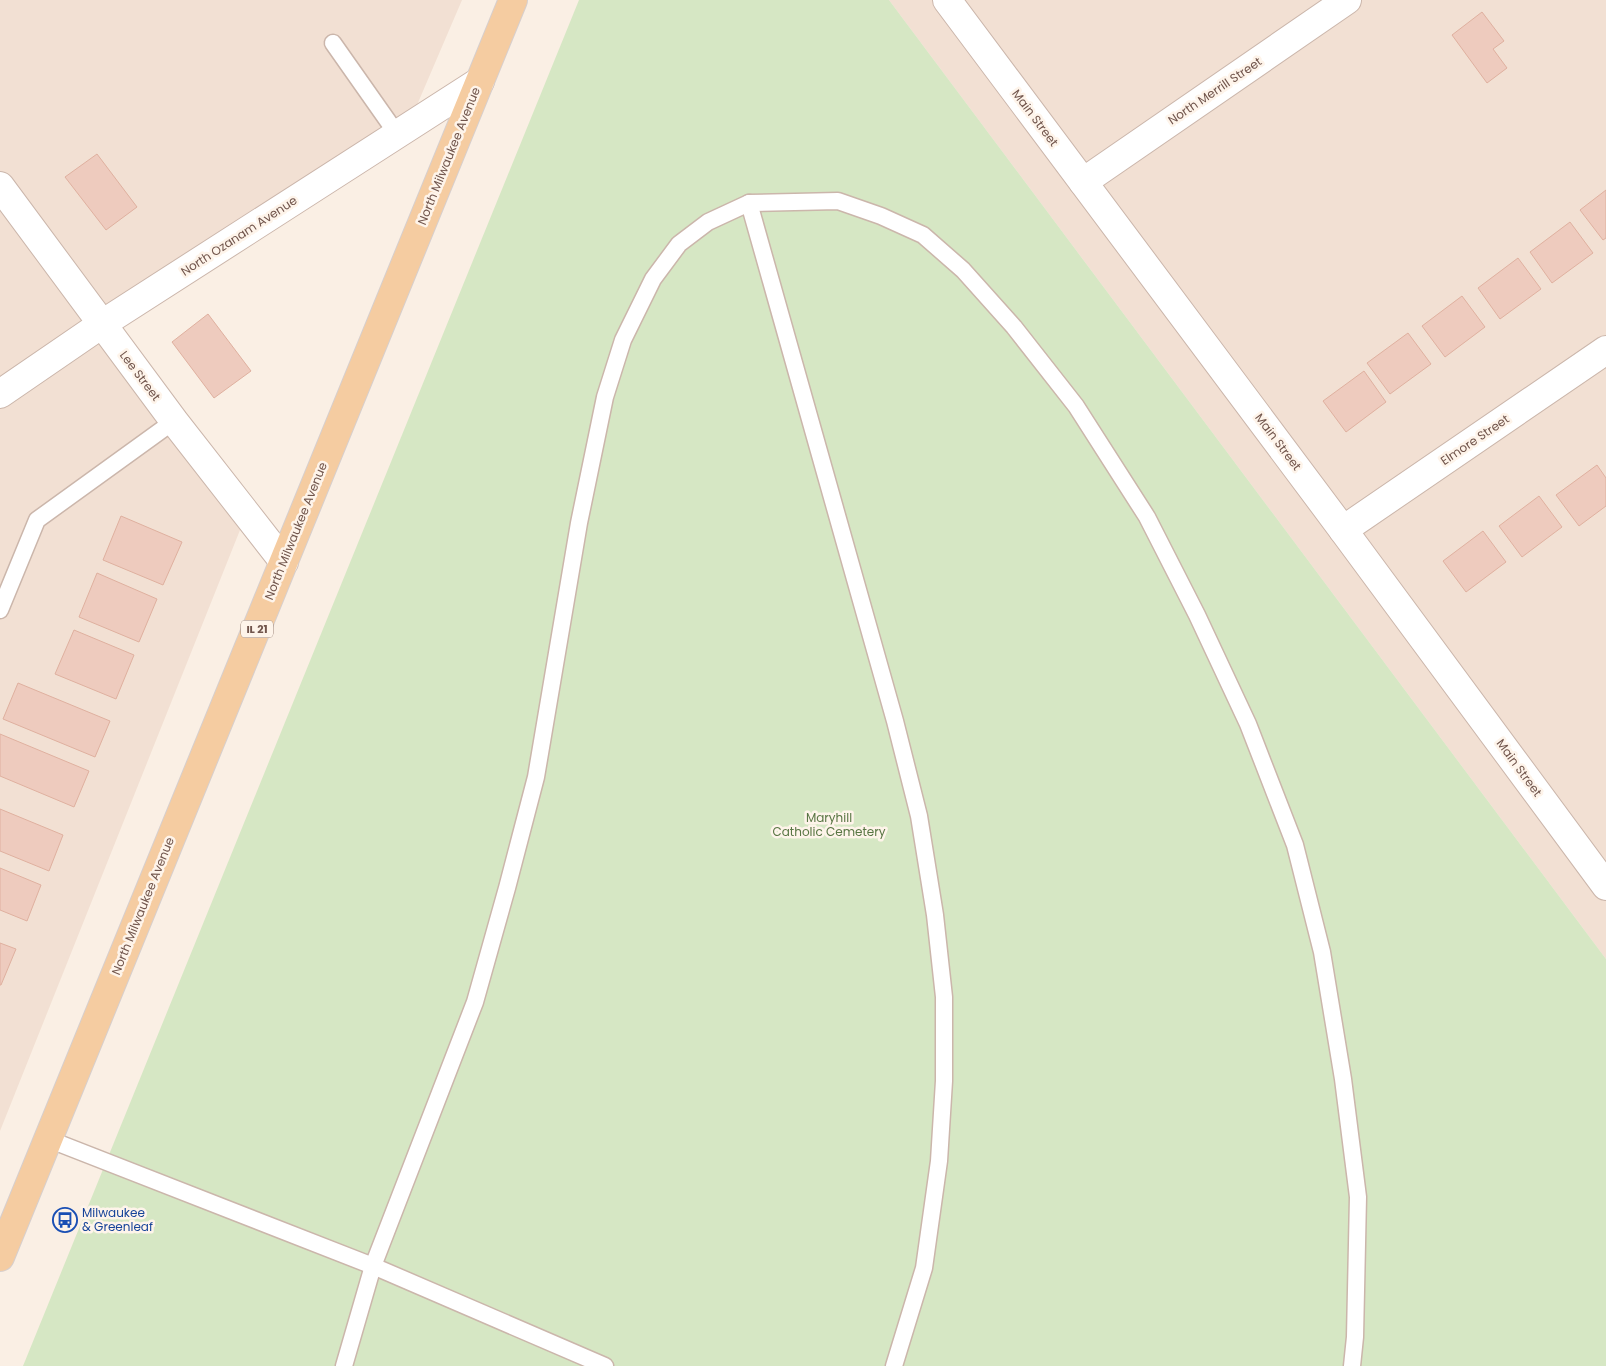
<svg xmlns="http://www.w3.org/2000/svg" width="1606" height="1366" viewBox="0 0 1606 1366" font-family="Poppins,sans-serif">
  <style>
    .residential { fill: #f2e0d3 }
    .green { fill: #d6e7c4 }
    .building { fill: #eecbbe; stroke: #dfb09f }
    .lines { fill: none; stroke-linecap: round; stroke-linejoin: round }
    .service-casing { stroke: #cbb6ab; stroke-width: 19 }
    .minor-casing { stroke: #cbb6ab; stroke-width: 30 }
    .primary-casing { stroke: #d7cfcd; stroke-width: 30 }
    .service { stroke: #fff; stroke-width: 16 }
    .minor { stroke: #fff; stroke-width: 28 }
    .primary { stroke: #f5cca1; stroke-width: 28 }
    .labels { text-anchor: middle; stroke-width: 5; stroke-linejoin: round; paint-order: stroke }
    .shield { fill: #fef4ea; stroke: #9b857b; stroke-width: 1 }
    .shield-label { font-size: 11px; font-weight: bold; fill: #71554c }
    .street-label { font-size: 12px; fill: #71554c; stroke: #fef4ea }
    .park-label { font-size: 12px; fill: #597644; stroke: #fef4ea }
    .transit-label { font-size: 12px; fill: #164399; stroke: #fef4ea; text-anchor: start }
  </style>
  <rect width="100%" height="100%" fill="#faefe4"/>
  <g class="residential">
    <path d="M 0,0 L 462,0 L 414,112 L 96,324 L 244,520 L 0,1131 Z"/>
    <path d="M 889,0 L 1606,0 L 1606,959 Z"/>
  </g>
  <path class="green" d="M 579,0 L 889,0 L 1606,959 L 1606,1366 L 23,1366 Z"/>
  <g class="building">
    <path d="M 1482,12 L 1504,41 L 1493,49 L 1507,68 L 1487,83 L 1452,35 Z"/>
    <path d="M 97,154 L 137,207 L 106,230 L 65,177 Z"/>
    <path d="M 1606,190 L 1606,238 L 1603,240 L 1580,210 Z"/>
    <path d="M 1570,222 L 1593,253 L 1552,283 L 1530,252 Z"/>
    <path d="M 1518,258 L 1541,289 L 1500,319 L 1478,288 Z"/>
    <path d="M 1462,296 L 1485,327 L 1445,357 L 1422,326 Z"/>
    <path d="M 208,314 L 251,371 L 214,398 L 172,342 Z"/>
    <path d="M 1408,333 L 1431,364 L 1390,394 L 1367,363 Z"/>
    <path d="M 1364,371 L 1386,402 L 1346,432 L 1323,401 Z"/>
    <path d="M 1597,465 L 1606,478 L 1606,506 L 1579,526 L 1556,495 Z"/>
    <path d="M 1539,496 L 1562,527 L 1522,557 L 1499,526 Z"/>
    <path d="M 121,516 L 182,542 L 163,585 L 103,560 Z"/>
    <path d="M 1483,531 L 1506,562 L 1466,592 L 1443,561 Z"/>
    <path d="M 97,573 L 157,599 L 139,642 L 79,617 Z"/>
    <path d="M 74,630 L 134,655 L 116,699 L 55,674 Z"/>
    <path d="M 18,683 L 110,721 L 95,757 L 3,719 Z"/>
    <path d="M 0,734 L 89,771 L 74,807 L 0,776 Z"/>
    <path d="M 0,809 L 63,835 L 49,871 L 0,851 Z"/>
    <path d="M 0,868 L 41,885 L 27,921 L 0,910 Z"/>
    <path d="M 0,943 L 16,949 L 1,985 L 0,985 Z"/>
  </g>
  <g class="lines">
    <defs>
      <g id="service">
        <path d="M 333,43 L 397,134"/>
        <path d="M 749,203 L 895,721 L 919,816 L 935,915 L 944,997 L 944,1081 L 939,1161 L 924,1268 L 894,1366"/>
        <path d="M 0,610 L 37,520 L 174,421"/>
        <path d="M 48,1139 L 373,1266 L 605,1366"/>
        <path d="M 344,1366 L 373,1266 L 475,1002 L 507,888 L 536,777 L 579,523 L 605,397 L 623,340 L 653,279 L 679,244 L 708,222 L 749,203 L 838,201 L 881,216 L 923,235 L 963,270 L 1014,327 L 1076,406 L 1147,517 L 1197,615 L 1248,724 L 1295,845 L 1322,952 L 1343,1079 L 1358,1197 L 1355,1337 L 1352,1366"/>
      </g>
      <g id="minor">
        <path d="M 947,0 L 1343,530 L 1606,886"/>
        <path d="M 1083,182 L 1347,0"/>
        <path d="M 0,186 L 174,421 L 284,562"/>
        <path d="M 0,394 L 102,324 L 480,81"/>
        <path d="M 1343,530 L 1606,350"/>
      </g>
      <path id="primary" d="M 0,1257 L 513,0"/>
    </defs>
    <use href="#service" class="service-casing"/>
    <use href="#minor" class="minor-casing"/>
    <use href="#primary" class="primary-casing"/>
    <use href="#service" class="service"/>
    <use href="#minor" class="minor"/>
    <use href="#primary" class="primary"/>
  </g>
  <defs>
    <symbol id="bus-ring" viewBox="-11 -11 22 22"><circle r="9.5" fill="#fef4ea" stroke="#1a4fb4" stroke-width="1.5"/><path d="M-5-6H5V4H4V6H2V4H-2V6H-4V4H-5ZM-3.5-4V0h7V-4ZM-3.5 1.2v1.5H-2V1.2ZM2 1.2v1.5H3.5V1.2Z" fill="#1a4fb4"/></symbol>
  </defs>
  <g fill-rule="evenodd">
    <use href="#bus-ring" x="51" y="1206" width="28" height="28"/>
  </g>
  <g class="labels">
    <rect class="shield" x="241" y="620.5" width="32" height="17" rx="4"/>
    <g class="shield-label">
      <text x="257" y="633">IL 21</text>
    </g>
    <g class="street-label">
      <text transform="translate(1215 91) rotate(-34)" y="4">North Merrill Street</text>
      <text transform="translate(1035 118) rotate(53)" y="4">Main Street</text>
      <text transform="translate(449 156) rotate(-68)" y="4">North Milwaukee Avenue</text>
      <text transform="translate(239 236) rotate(-33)" y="4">North Ozanam Avenue</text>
      <text transform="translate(140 376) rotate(53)" y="4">Lee Street</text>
      <text transform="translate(1475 440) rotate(-34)" y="4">Elmore Street</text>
      <text transform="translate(1278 442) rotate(53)" y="4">Main Street</text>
      <text transform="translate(296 531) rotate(-68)" y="4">North Milwaukee Avenue</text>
      <text transform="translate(1519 768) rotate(54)" y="4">Main Street</text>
      <text transform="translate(143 906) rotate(-68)" y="4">North Milwaukee Avenue</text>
    </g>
    <g class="park-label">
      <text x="829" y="822">Maryhill<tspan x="829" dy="14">Catholic Cemetery</tspan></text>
    </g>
    <g class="transit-label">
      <text x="82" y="1217">Milwaukee<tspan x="82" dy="14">&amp; Greenleaf</tspan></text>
    </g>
  </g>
</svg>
